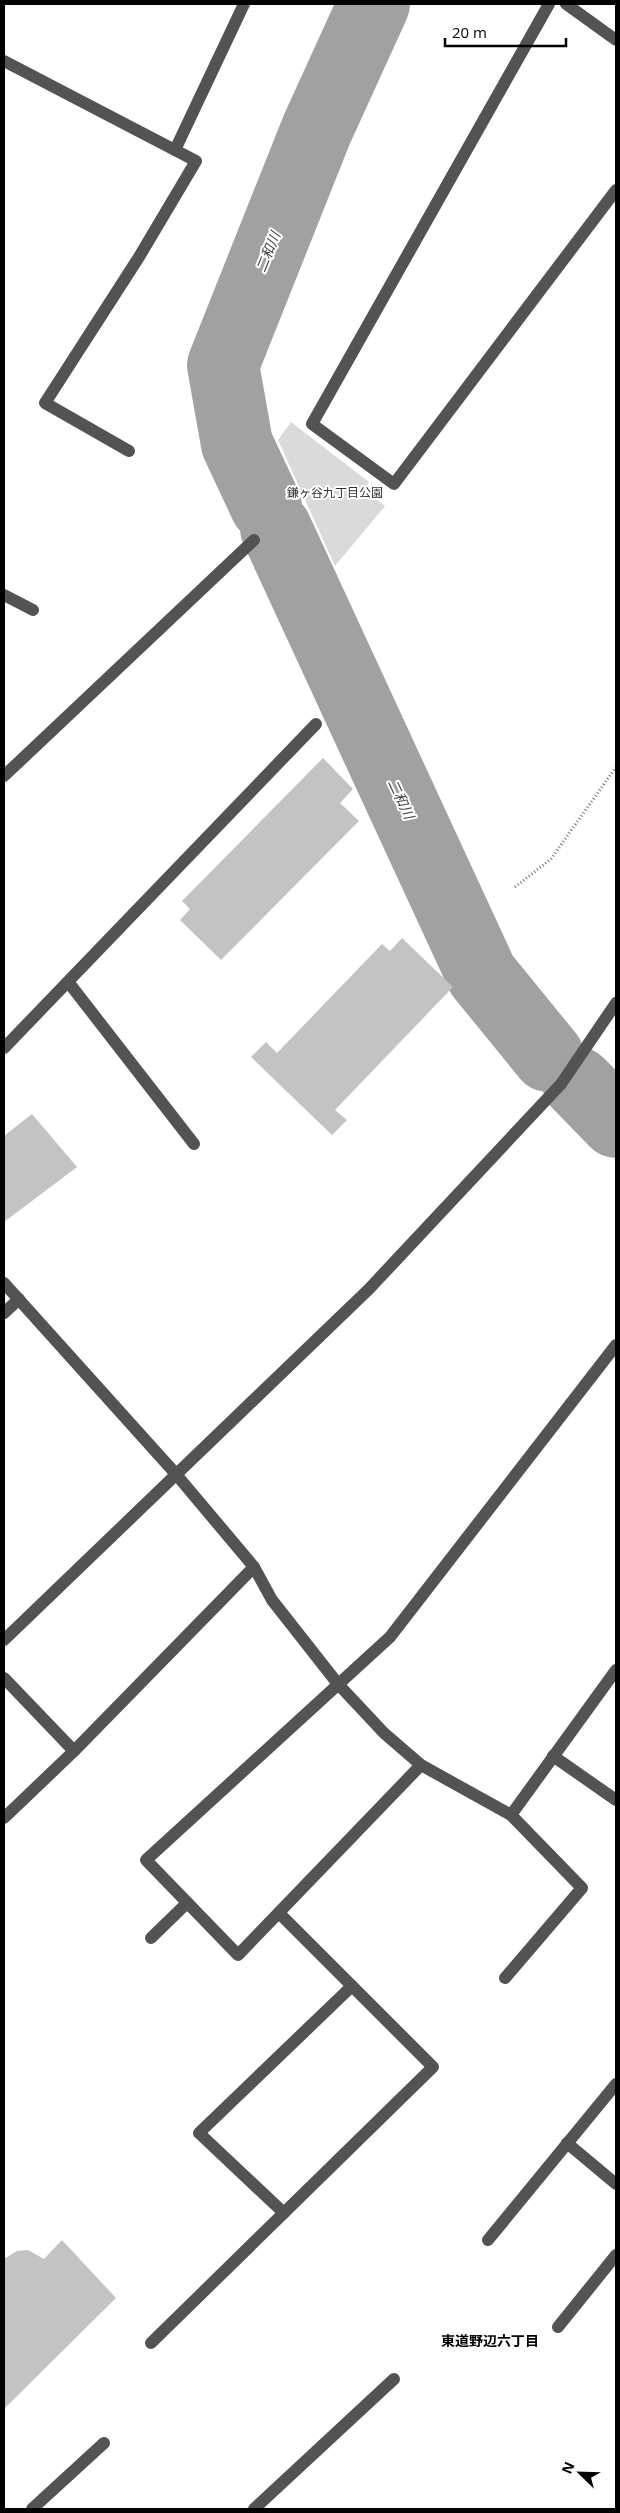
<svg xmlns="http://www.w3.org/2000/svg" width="620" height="2513" viewBox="0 0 620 2513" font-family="'Open Sans','Noto Sans JP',sans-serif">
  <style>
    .green { fill: #dadada }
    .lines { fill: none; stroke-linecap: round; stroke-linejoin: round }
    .river { stroke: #a1a1a1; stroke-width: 72 }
    .building { fill: #c3c3c3 }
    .path { stroke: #757575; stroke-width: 3; stroke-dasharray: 1 2.5; stroke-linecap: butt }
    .minor { stroke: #535353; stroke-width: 12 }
    .labels { text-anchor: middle; stroke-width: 4; stroke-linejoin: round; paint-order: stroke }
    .park-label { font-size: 12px; fill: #313131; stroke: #fff }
    .water-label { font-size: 14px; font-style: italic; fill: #424242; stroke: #fff }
    .neighbourhood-label { font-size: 14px; font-weight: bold; fill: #000; stroke: #fff }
  </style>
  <rect width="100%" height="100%" fill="#fff"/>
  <path class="green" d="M 291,422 L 369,482 L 364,490 L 385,506 L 335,566 L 278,440 Z"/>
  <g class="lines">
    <g class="river">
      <path d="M 266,506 L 237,444 L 223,365 L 317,129 L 374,4"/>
      <path d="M 276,529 L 482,975 L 548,1056"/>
      <path d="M 578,1083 L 616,1122"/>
    </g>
  </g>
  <g class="building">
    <path d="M 323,758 L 353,789 L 340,803 L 359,821 L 221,960 L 180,920 L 190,909 L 182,901 Z"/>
    <path d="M 402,938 L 453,987 L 335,1110 L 347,1120 L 332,1135 L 251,1057 L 266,1042 L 277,1053 L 382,944 L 390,951 Z"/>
    <path d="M 32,1114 L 77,1167 L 4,1222 L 4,1136 Z"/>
    <path d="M 62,2240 L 116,2298 L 4,2409 L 4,2259 L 17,2251 L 28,2250 L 44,2259 Z"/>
  </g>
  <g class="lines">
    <path class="path" d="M 515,887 L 551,859 L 616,767"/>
    <g class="minor">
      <path d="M 549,4 L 312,424 L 394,484 L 616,190"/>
      <path d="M 566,4 L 616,40"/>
      <path d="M 4,61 L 196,161 L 139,257 L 45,403 L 129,451"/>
      <path d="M 175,150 L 244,4"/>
      <path d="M 4,595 L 33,610"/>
      <path d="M 4,776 L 254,540"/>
      <path d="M 69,983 L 194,1144"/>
      <path d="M 4,1048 L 316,724"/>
      <path d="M 4,1283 L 175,1473 L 254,1567 L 272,1600 L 338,1684 L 384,1733 L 421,1765 L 511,1815 L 582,1888 L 505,1978"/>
      <path d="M 4,1313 L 19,1299"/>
      <path d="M 4,1640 L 369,1289 L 561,1084 L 616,1003"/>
      <path d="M 4,1678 L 74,1751"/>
      <path d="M 553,1756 L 616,1800"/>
      <path d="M 421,1765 L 238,1955 L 146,1860 L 390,1637 L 616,1345"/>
      <path d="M 511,1815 L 616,1670"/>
      <path d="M 4,1818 L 74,1751 L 254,1567"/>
      <path d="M 151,1938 L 187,1903"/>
      <path d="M 567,2143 L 616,2184"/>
      <path d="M 284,2213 L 199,2133 L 352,1986"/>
      <path d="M 488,2240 L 616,2084"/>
      <path d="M 558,2327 L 616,2255"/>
      <path d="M 151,2343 L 433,2067 L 279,1913"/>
      <path d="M 32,2509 L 104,2443"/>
      <path d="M 254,2509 L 394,2379"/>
    </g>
  </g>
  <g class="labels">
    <g class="park-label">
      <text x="335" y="497">鎌ヶ谷九丁目公園</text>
    </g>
    <g class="water-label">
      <text transform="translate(268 252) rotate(-68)" y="5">二和川</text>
      <text transform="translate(401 799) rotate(65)" y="5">二和川</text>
    </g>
    <g class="neighbourhood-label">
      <text x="490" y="2346">東道野辺六丁目</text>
    </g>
  </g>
  <rect width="620" height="2513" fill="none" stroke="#000000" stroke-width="10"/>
  <g transform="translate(580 2473) rotate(293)" stroke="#ffffff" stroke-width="4" paint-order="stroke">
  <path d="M0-4L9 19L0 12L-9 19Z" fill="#000000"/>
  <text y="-8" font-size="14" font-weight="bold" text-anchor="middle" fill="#000000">N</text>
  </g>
  <path d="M445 38v8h121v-8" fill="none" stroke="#000000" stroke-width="2.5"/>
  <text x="452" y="38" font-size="15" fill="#000000" stroke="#ffffff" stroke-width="4" paint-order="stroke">20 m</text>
</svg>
